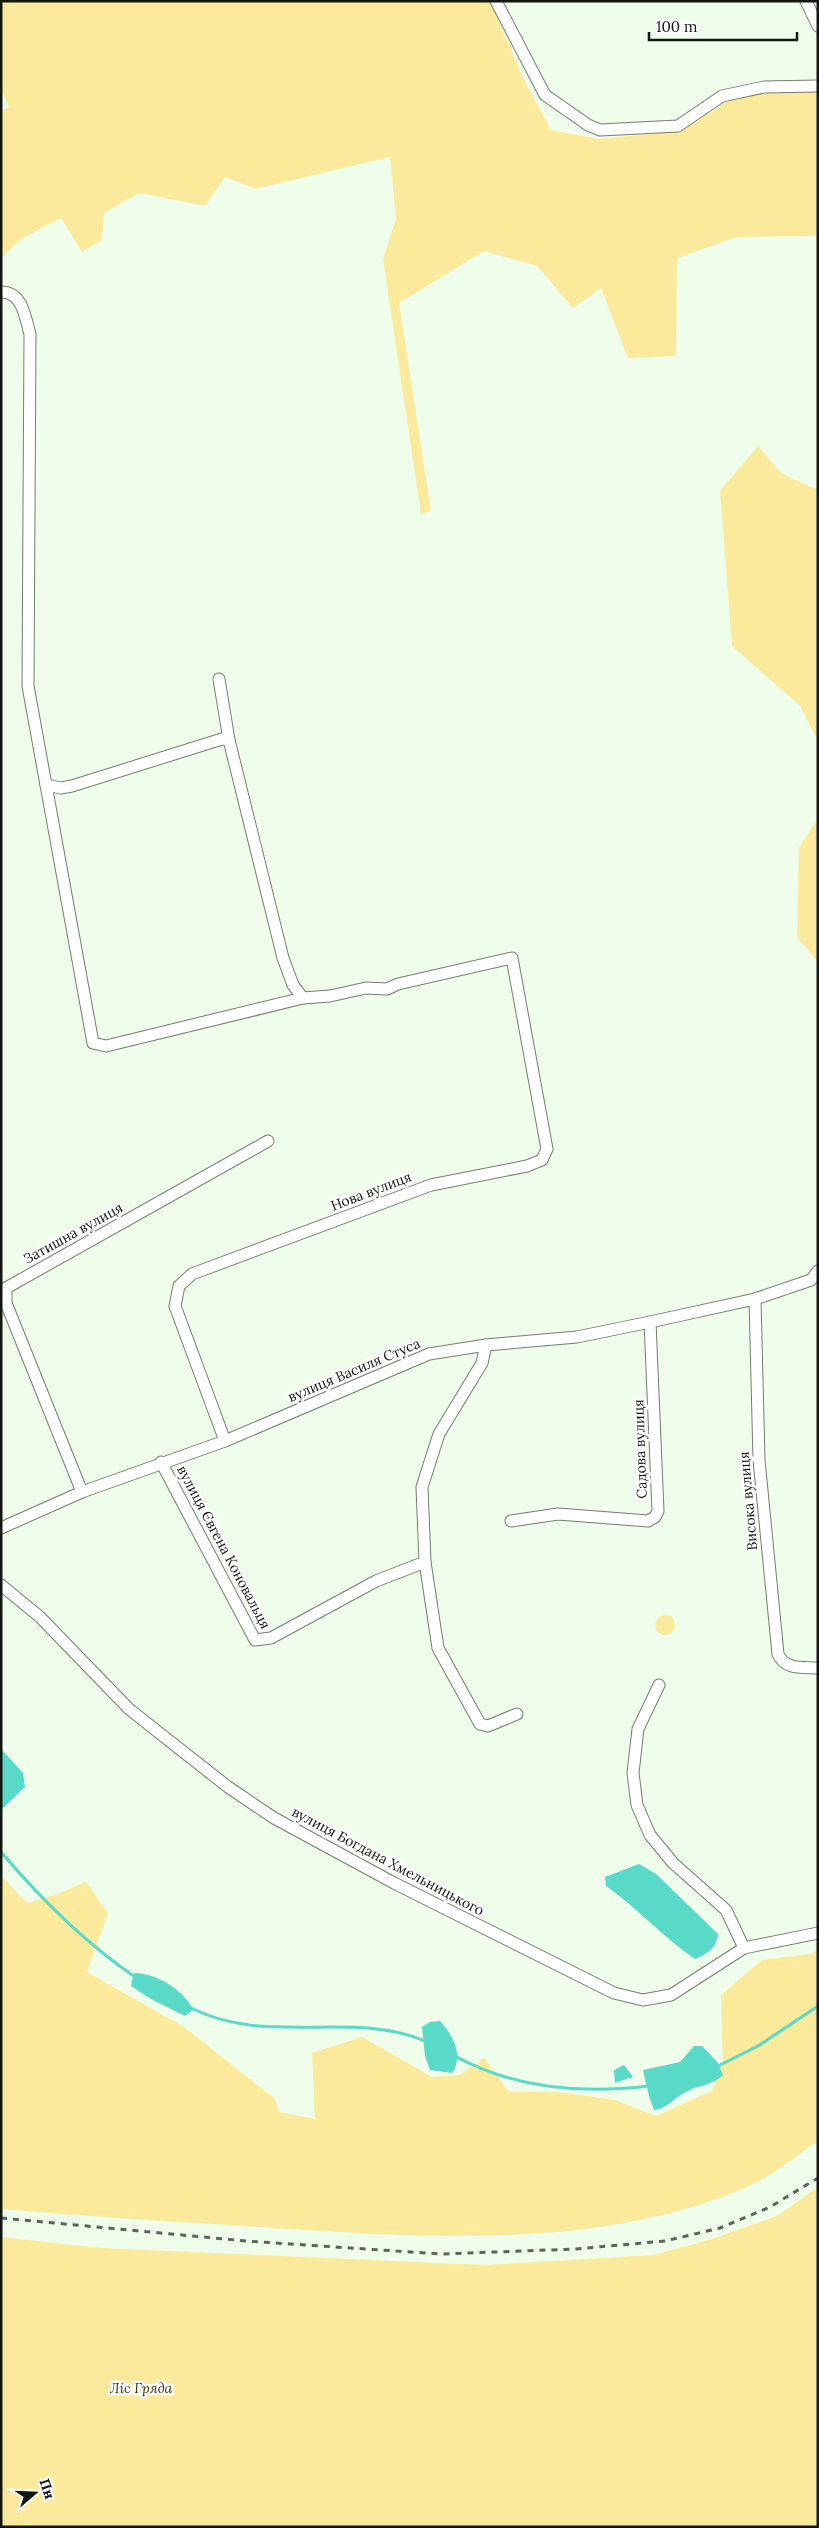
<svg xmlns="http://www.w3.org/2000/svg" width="819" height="2528" viewBox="0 0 819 2528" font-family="Lora,serif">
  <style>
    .green { fill: #fcea9c }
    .water { fill: #59d9c8 }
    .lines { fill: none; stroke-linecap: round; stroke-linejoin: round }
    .stream { stroke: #59d9c8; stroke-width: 3 }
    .minor-casing { stroke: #717f6e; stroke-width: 13 }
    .minor { stroke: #fff; stroke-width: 11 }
    .rail { stroke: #5b6459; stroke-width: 3; stroke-dasharray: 6 6; stroke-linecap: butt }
    .labels { text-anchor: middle; stroke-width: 5; stroke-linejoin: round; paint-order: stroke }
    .street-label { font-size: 14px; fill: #121711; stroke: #fff }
    .park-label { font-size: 14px; font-style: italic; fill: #3e350c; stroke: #fff }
  </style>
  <rect width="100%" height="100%" fill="#effeeb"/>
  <g class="green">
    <path d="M 1,1 L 490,1 L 524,80 L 551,130 L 599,139 L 682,131 L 730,100 L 770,93 L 818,90 L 818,236 L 737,237 L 677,258 L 676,356 L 628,358 L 601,288 L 573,308 L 537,266 L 484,251 L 399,303 L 431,511 L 421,514 L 383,259 L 396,219 L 390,157 L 255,189 L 225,177 L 205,206 L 139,193 L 104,213 L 102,240 L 82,252 L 61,218 L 21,239 L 1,258 L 1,111 L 9,107 L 1,90 Z"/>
    <path d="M 758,446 L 782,474 L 818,490 L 818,741 L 800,706 L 732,646 L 720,491 Z"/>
    <path d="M 818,818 L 818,962 L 797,937 L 799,848 Z"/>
    <circle cx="665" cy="1625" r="10"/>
    <path d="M 1,1876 L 27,1903 L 55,1895 L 86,1882 L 108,1913 L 87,1972 L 184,2027 L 275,2099 L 279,2112 L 315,2119 L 312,2053 L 362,2037 L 432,2077 L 460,2075 L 484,2058 L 509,2092 L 559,2092 L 615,2100 L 656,2116 L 712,2091 L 723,2062 L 721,1995 L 762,1960 L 811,1954 L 818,1950 L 818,2141 C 796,2156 771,2177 747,2187 C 598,2252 416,2237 257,2227 C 172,2221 86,2217 1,2209 Z"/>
    <path d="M 818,2187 L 818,2527 L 1,2527 L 1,2237 L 102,2248 L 484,2265 L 653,2255 L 712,2239 L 777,2216 Z"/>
  </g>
  <g class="water">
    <path d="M 1,1749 L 23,1773 L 25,1787 L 1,1810 Z"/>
    <path d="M 639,1864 L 656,1874 L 718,1934 C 717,1948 707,1954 695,1959 C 663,1937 637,1908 606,1886 L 605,1877 Z"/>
    <path d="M 134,1973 C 156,1973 184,1990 193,2010 L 185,2016 L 151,1999 L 131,1986 Z"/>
    <path d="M 440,2021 C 453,2035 464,2056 452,2073 L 430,2070 L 425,2056 L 422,2027 L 430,2022 Z"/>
    <path d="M 694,2046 L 702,2046 L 718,2063 L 723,2075 C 712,2086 697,2085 684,2093 C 673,2099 667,2109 654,2110 L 649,2096 L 643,2070 L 680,2062 Z"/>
    <path d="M 624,2065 L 633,2077 L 615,2083 L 614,2070 Z"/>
  </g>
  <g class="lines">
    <g class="stream">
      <path d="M 1,1852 C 41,1899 84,1942 135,1977"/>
      <path d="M 191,2008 C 268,2047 354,2009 427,2042"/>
      <path d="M 455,2056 C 513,2088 582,2094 648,2086"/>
      <path d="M 716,2067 L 758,2046 L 818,2006"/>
    </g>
    <defs>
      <g id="minor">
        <path d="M 496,1 L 545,95 L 588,125 L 600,130 L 678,126 L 722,96 L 764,87 L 818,86"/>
        <path d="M 806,1 L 818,26"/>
        <path d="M 1,292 C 23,292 25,317 30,334 L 28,686 L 93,1043 L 106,1046 L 303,998 L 330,996 L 366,988 L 387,989 L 398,984 L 512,958 L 547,1149 L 542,1160 L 527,1166 L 431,1185 L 192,1274 L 179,1286 L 175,1306 L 225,1441"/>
        <path d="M 219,679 L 229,740 L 283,958 L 293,985 L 303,998"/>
        <path d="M 46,785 L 61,788 L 72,786 L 222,739 L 229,740"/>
        <path d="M 755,1299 L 759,1460 L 778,1654 C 785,1670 802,1667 818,1668"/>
        <path d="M 486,1345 L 482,1363 L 439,1434 L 422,1487 L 425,1562 L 438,1648 L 480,1724 L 488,1726 L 517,1714"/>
        <path d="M 161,1462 L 255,1640 L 271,1638 L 376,1581 L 425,1562"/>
        <path d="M 82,1492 L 6,1303 L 6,1288 L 268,1141"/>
        <path d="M 511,1521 L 558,1514 L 648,1521 L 655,1517 L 658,1511 L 650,1322"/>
        <path d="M 1,1528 L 82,1492 L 225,1441 L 429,1354 L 486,1345 L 577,1337 L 650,1322 L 755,1299 L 811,1280 L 818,1271"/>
        <path d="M 1,1585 L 40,1617 L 129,1709 L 228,1787 L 274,1818 L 394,1883 L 614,1993 L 643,2000 L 671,1995 L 744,1948 L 818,1933"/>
        <path d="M 659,1685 L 638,1729 L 633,1773 L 637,1805 L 650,1835 L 673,1863 L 726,1910 L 744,1948"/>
      </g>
    </defs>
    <use href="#minor" class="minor-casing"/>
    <use href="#minor" class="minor"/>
    <path class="rail" d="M 1,2218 L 246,2241 L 441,2254 L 575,2249 L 665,2241 L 720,2228 L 770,2207 L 818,2178"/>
  </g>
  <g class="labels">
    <g class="street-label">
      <text transform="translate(371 1191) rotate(-21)" y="5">Нова вулиця</text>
      <text transform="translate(73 1233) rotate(-29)" y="5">Затишна вулиця</text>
      <text transform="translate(354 1370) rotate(-23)" y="5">вулиця Василя Стуса</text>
      <text transform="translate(640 1449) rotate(-92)" y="5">Садова вулиця</text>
      <text transform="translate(748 1501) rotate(-95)" y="5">Висока вулиця</text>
      <text transform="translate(224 1547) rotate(62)" y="5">вулиця Євгена Коновальця</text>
      <text transform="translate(388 1861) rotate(28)" y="5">вулиця Богдана Хмельницького</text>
    </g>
    <g class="park-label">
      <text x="141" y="2393">Ліс Гряда</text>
    </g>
  </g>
  <rect width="819" height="2528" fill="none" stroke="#121711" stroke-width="5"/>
  <g transform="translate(35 2493) rotate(71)" stroke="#ffffff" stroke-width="4" paint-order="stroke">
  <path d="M0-4L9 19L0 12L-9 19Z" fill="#121711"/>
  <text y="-8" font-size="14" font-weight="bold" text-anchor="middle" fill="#121711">Пн</text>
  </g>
  <path d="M649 32v8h148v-8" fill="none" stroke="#121711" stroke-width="2.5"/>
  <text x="656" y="32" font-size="15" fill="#121711" stroke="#ffffff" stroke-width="4" paint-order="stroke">100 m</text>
</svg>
